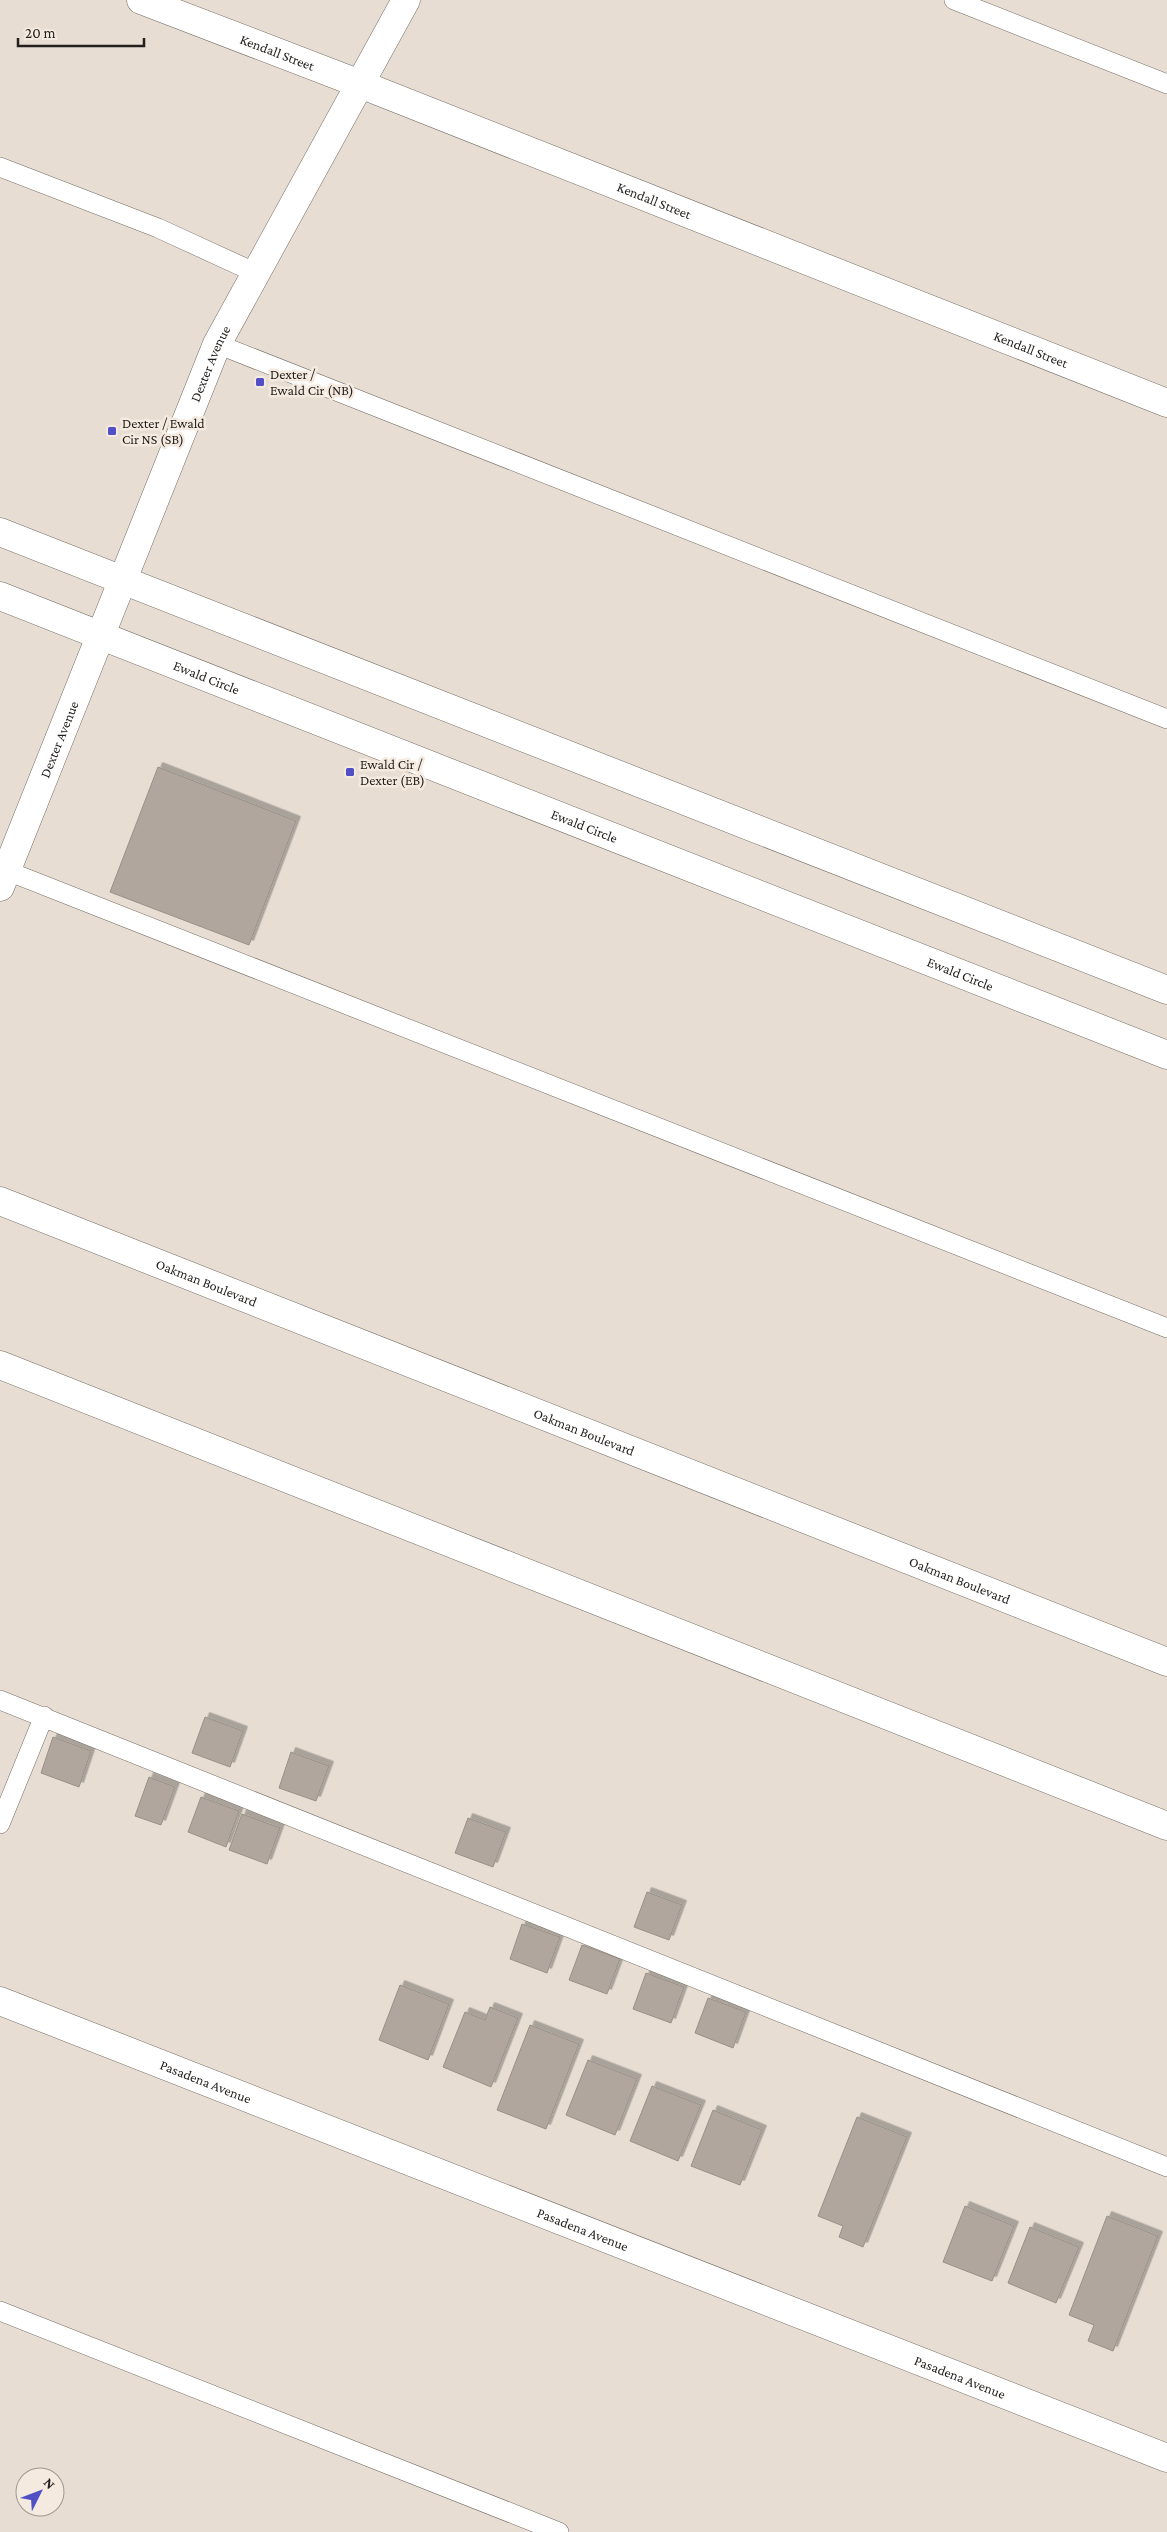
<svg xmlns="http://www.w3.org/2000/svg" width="1167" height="2532" viewBox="0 0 1167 2532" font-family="'Crimson Pro',serif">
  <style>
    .building { fill: #b0a69d; stroke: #999087; filter: url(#shadow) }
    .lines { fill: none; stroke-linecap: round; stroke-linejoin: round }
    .service-casing { stroke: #766e65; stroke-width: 20 }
    .minor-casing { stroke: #766e65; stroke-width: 29 }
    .tertiary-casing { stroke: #766e65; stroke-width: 29 }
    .service { stroke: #fff; stroke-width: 19 }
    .minor { stroke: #fff; stroke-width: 28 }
    .tertiary { stroke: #fff; stroke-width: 28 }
    .poi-dot { fill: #504fc6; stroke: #f4eae0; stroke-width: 2 }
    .labels { text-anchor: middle; stroke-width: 5; stroke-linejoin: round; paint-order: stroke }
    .street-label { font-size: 14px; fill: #231f1c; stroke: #f4eae0 }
    .poi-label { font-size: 14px; fill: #231f1c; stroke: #f4eae0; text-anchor: start }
  </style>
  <defs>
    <filter id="shadow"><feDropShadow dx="4.5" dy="-4.5" stdDeviation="0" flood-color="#0004"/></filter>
  </defs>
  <rect width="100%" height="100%" fill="#e7ddd3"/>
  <g class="building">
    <path d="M 158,767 L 296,821 L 249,945 L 110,892 Z"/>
    <path d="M 205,1717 L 243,1731 L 230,1767 L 192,1753 Z"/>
    <path d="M 53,1737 L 91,1751 L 79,1787 L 41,1773 Z"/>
    <path d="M 291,1752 L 329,1766 L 316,1801 L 279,1788 Z"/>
    <path d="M 149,1777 L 175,1787 L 161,1825 L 135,1816 Z"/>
    <path d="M 201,1797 L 239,1811 L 226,1847 L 188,1832 Z"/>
    <path d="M 242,1814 L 280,1828 L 267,1864 L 229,1850 Z"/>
    <path d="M 468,1818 L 506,1832 L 493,1867 L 455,1853 Z"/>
    <path d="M 647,1892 L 682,1905 L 669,1940 L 634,1927 Z"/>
    <path d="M 522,1924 L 560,1937 L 547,1973 L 510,1959 Z"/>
    <path d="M 582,1945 L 620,1959 L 607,1994 L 569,1980 Z"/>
    <path d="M 646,1973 L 684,1987 L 671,2023 L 633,2009 Z"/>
    <path d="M 400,1985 L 449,2004 L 428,2060 L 379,2040 Z"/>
    <path d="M 708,1998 L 746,2012 L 733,2048 L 695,2033 Z"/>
    <path d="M 490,2007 L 518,2018 L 491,2087 L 443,2067 L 465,2012 L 485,2020 Z"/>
    <path d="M 530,2025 L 579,2044 L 546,2129 L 497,2110 Z"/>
    <path d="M 588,2060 L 637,2079 L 615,2135 L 566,2115 Z"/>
    <path d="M 652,2086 L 701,2105 L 678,2161 L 630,2141 Z"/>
    <path d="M 713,2110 L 762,2130 L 740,2185 L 691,2166 Z"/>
    <path d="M 857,2117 L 907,2137 L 863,2247 L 839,2237 L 843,2226 L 818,2216 Z"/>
    <path d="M 965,2206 L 1014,2226 L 992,2281 L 943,2262 Z"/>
    <path d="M 1107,2216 L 1158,2236 L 1113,2351 L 1088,2341 L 1094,2325 L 1069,2315 Z"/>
    <path d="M 1030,2227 L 1079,2247 L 1056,2303 L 1008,2283 Z"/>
  </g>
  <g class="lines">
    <defs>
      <g id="service">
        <path d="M 954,0 L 1167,84"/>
        <path d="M 0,167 L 158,228 L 256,273"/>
        <path d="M 217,344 L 1167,719"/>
        <path d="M 0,868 L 1167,1328"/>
        <path d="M 0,1700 L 1167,2167"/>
        <path d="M 0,1824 L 44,1716"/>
        <path d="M 0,2311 L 559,2532"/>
      </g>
      <g id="minor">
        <path id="s1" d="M 141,0 L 360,84 L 1167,403"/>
        <path d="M 0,532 L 1167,990"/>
        <path id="s2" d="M 0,596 L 1167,1055"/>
        <path id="s3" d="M 0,2001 L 1167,2458"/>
      </g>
      <g id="tertiary">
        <path id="s4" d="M 0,887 L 217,344 L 406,0"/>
        <path id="s5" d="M 0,1201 L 1167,1662"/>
        <path d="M 0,1365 L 1167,1826"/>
      </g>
    </defs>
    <use href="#service" class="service-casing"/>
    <use href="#minor" class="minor-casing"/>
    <use href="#tertiary" class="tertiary-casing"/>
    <use href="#service" class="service"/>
    <use href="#minor" class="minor"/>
    <use href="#tertiary" class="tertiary"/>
  </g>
  <g class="poi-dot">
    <rect x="255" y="377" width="10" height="10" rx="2.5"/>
    <rect x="107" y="426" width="10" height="10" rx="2.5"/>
    <rect x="345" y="767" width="10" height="10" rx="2.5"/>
  </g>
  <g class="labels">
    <g class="street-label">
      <text dy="5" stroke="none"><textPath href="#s1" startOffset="146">Kendall Street</textPath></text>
      <text dy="5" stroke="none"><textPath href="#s1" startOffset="551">Kendall Street</textPath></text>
      <text dy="5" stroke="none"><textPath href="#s1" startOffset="956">Kendall Street</textPath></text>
      <text dy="5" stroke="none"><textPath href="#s4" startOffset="564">Dexter Avenue</textPath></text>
      <text dy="5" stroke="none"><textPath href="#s2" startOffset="222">Ewald Circle</textPath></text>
      <text dy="5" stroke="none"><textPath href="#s4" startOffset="159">Dexter Avenue</textPath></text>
      <text dy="5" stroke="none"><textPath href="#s2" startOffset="628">Ewald Circle</textPath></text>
      <text dy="5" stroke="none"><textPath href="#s2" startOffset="1032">Ewald Circle</textPath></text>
      <text dy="5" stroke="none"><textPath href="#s5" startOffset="222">Oakman Boulevard</textPath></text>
      <text dy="5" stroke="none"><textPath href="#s5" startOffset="628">Oakman Boulevard</textPath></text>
      <text dy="5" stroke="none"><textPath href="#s5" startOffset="1032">Oakman Boulevard</textPath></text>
      <text dy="5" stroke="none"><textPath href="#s3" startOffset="221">Pasadena Avenue</textPath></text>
      <text dy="5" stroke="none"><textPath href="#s3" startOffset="626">Pasadena Avenue</textPath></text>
      <text dy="5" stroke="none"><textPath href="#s3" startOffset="1031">Pasadena Avenue</textPath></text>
    </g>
    <g class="poi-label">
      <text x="270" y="379">Dexter /<tspan x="270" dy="16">Ewald Cir (NB)</tspan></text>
      <text x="122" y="428">Dexter / Ewald<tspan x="122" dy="16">Cir NS (SB)</tspan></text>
      <text x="360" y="769">Ewald Cir /<tspan x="360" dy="16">Dexter (EB)</tspan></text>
    </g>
  </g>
  <g transform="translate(40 2492) rotate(48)"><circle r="24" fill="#f4eae0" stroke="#a09992"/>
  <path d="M0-4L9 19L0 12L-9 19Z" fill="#504fc6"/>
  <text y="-8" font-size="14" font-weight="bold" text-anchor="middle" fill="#231f1c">N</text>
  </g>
  <path d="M18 38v8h126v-8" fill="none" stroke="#231f1c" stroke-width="2.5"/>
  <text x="25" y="38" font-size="15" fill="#231f1c" stroke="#f4eae0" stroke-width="4" paint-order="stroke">20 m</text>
</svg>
